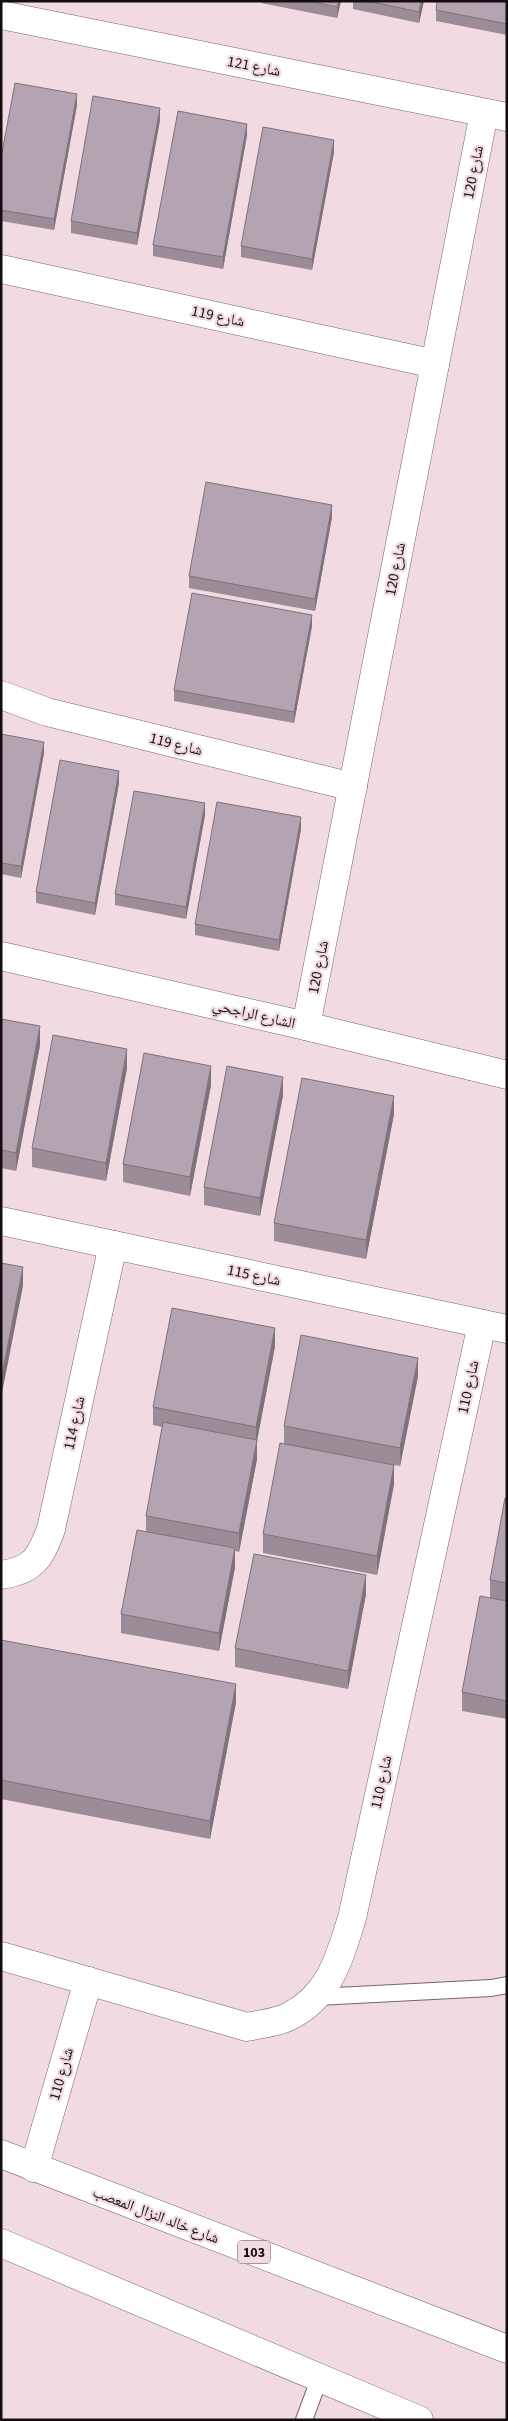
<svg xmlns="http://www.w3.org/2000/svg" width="508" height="2421" viewBox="0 0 508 2421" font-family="'Source Sans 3','Noto Naskh Arabic',sans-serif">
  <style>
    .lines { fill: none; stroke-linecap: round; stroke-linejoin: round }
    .lane-casing { stroke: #78646b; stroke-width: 18 }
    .street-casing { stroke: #78646b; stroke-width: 29 }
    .primary-casing { stroke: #78646b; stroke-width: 29 }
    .lane { stroke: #fff; stroke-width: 16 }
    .street { stroke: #fff; stroke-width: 28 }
    .primary { stroke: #fff; stroke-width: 28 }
    .wall { fill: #9b8c97 }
    .shaded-wall { fill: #7e727b }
    .building { fill: #b4a3b0; stroke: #7e727b }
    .labels { text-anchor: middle; stroke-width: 4.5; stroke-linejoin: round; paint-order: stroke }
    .shield { fill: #f1dae2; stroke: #574b50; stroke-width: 1 }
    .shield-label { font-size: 14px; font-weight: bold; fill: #150e11 }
    .street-label { font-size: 15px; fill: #150e11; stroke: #f1dae2 }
  </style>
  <rect width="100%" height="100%" fill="#f1dae2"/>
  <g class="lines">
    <defs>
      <g id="lane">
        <path d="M 317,1997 L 491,1988 L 507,1985"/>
        <path d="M 304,2420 L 320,2377"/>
      </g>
      <g id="street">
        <path d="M 1,15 L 507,117"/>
        <path d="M 1,269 L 435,364"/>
        <path d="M 1,695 L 47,712 L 353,787"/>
        <path d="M 1,956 L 306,1026 L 507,1075"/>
        <path d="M 306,1026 L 484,113"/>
        <path d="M 1,1221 L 507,1329"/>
        <path d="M 1,1575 C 34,1570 40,1558 51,1529 L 113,1245"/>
        <path d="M 1,1956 L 247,2027 C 259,2024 276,2023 288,2017 C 330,1996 339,1959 352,1918 L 482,1324"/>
        <path d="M 34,2168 L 88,1981"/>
      </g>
      <g id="primary">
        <path d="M 1,2154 L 507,2349"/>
        <path d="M 1,2243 L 419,2420"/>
      </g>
    </defs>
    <use href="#lane" class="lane-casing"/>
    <use href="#street" class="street-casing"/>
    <use href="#primary" class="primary-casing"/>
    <use href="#lane" class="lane"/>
    <use href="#street" class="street"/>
    <use href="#primary" class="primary"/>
  </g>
  <g class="wall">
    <path d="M 261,1 L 341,1 L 337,18 L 261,3 Z"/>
    <path d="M 353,1 L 424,1 L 419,23 L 353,9 Z"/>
    <path d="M 507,1 L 507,35 L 436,21 L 436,10 Z"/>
    <path d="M 77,105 L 54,230 L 1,221 L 1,158 Z"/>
    <path d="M 160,120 L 137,245 L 71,233 L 71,221 Z"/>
    <path d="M 247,135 L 223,269 L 153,256 L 153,245 Z"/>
    <path d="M 334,152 L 312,270 L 241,257 L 241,246 Z"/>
    <path d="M 332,517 L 315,611 L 189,588 L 189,576 Z"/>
    <path d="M 312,626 L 294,723 L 174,701 L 174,690 Z"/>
    <path d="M 1,734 L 44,753 L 21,878 L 1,874 Z"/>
    <path d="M 119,783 L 95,915 L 36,903 L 36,892 Z"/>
    <path d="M 205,815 L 186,919 L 115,905 L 115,894 Z"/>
    <path d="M 301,829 L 279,951 L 195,935 L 195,924 Z"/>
    <path d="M 1,1019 L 40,1045 L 16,1171 L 1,1168 Z"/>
    <path d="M 127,1068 L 106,1181 L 32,1167 L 32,1148 Z"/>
    <path d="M 211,1085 L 190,1196 L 123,1182 L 123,1164 Z"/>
    <path d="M 283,1095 L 260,1216 L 204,1205 L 204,1187 Z"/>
    <path d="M 394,1114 L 366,1259 L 274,1241 L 274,1223 Z"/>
    <path d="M 275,1346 L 257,1441 L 257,1459 L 239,1552 L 235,1551 L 235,1567 L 219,1651 L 121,1633 L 121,1614 L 146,1532 L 146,1516 L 162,1427 L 153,1425 L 153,1407 Z"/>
    <path d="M 418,1376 L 400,1466 L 394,1465 L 394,1484 L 377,1575 L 263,1553 L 263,1534 L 284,1444 L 284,1426 Z"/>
    <path d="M 507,1499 L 507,1719 L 462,1711 L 462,1692 L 490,1598 L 490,1580 Z"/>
    <path d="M 366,1594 L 348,1689 L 235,1667 L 235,1648 Z"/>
    <path d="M 1,1640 L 236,1702 L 210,1839 L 1,1799 Z"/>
  </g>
  <g class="shaded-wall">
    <path d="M 339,1 L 341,1 L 337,18 L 337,7 Z"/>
    <path d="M 421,1 L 424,1 L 419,23 L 419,12 Z"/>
    <path d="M 77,94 L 77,105 L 54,230 L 54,219 Z"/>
    <path d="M 160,108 L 160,120 L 137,245 L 137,233 Z"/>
    <path d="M 247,124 L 247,135 L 223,269 L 223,257 Z"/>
    <path d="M 334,140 L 334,152 L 312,270 L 312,259 Z"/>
    <path d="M 332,505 L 332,517 L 315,611 L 315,599 Z"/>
    <path d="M 312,615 L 312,626 L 294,723 L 294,712 Z"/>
    <path d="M 44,742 L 44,753 L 21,878 L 21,866 Z"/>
    <path d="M 119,771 L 119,783 L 95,915 L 95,903 Z"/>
    <path d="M 205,803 L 205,815 L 186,919 L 186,907 Z"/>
    <path d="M 301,817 L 301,829 L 279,951 L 279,940 Z"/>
    <path d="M 40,1026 L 40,1045 L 16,1171 L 16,1153 Z"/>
    <path d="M 127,1049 L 127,1068 L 106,1181 L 106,1163 Z"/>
    <path d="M 211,1066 L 211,1085 L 190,1196 L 190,1177 Z"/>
    <path d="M 283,1077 L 283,1095 L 260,1216 L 260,1198 Z"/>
    <path d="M 394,1096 L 394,1114 L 366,1259 L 366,1240 Z"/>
    <path d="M 23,1267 L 23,1286 L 1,1398 L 1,1380 Z"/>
    <path d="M 275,1328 L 275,1346 L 257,1441 L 257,1459 L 239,1552 L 239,1533 L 256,1445 L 256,1427 Z"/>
    <path d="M 418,1358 L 418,1376 L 400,1466 L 400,1448 Z"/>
    <path d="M 394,1465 L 394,1484 L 377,1575 L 377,1556 Z"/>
    <path d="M 235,1548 L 235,1567 L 219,1651 L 219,1633 Z"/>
    <path d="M 366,1575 L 366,1594 L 348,1689 L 348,1671 Z"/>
    <path d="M 236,1684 L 236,1702 L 210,1839 L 210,1821 Z"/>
  </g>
  <g class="building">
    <path d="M 309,1 L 339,1 L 337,7 Z"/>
    <path d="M 368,1 L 421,1 L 419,12 Z"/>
    <path d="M 437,1 L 507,1 L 507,24 L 436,10 Z"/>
    <path d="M 15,83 L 77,94 L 54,219 L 1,210 L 1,158 Z"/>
    <path d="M 93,96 L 160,108 L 137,233 L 71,221 Z"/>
    <path d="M 178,111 L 247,124 L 223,257 L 153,245 Z"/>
    <path d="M 263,127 L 334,140 L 312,259 L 241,246 Z"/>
    <path d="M 206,482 L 332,505 L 315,599 L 189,576 Z"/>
    <path d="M 192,593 L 312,615 L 294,712 L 174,690 Z"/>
    <path d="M 1,734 L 44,742 L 21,866 L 1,863 Z"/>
    <path d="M 60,760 L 119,771 L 95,903 L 36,892 Z"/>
    <path d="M 134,791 L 205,803 L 186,907 L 115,894 Z"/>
    <path d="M 217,802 L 301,817 L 279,940 L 195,924 Z"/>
    <path d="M 1,1019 L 40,1026 L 16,1153 L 1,1150 Z"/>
    <path d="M 53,1035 L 127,1049 L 106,1163 L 32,1148 Z"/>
    <path d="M 144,1053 L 211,1066 L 190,1177 L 123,1164 Z"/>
    <path d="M 227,1066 L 283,1077 L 260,1198 L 204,1187 Z"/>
    <path d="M 302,1078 L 394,1096 L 366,1240 L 274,1223 Z"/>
    <path d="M 1,1263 L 23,1267 L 1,1380 Z"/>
    <path d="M 172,1308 L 275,1328 L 256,1427 L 153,1407 Z"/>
    <path d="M 301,1335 L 418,1358 L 400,1448 L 284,1426 Z"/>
    <path d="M 163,1422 L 257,1440 L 239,1533 L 146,1516 Z"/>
    <path d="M 280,1443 L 394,1465 L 377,1556 L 263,1534 Z"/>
    <path d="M 505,1498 L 507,1499 L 507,1583 L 490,1580 Z"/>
    <path d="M 137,1530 L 235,1548 L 219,1633 L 121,1614 Z"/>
    <path d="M 254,1554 L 366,1575 L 348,1671 L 235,1648 Z"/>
    <path d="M 480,1596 L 507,1601 L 507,1701 L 462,1692 Z"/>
    <path d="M 1,1640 L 236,1684 L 210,1821 L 1,1780 Z"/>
  </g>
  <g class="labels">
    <rect class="shield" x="238" y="2240.5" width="32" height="23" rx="4"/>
    <g class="shield-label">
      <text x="254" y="2257">103</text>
    </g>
    <g class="street-label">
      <text transform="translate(254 66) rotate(11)" y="5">شارع 121</text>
      <text transform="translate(473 172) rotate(-79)" y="5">شارع 120</text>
      <text transform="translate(218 316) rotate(12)" y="5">شارع 119</text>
      <text transform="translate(395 569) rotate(-79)" y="5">شارع 120</text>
      <text transform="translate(176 744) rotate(14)" y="5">شارع 119</text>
      <text transform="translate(318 967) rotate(-79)" y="5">شارع 120</text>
      <text transform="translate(254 1014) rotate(13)" y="5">الشارع الراجحي</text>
      <text transform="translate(254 1275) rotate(12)" y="5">شارع 115</text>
      <text transform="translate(468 1387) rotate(-78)" y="5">شارع 110</text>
      <text transform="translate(74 1423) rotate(-78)" y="5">114 شارع</text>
      <text transform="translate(381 1782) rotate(-78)" y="5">شارع 110</text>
      <text transform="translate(61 2074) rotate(-74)" y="5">شارع 110</text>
      <text transform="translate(156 2215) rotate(21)" y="5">شارع خالد النزال المعصب</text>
    </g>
  </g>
  <rect width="508" height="2421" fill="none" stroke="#150e11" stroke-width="5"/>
</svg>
